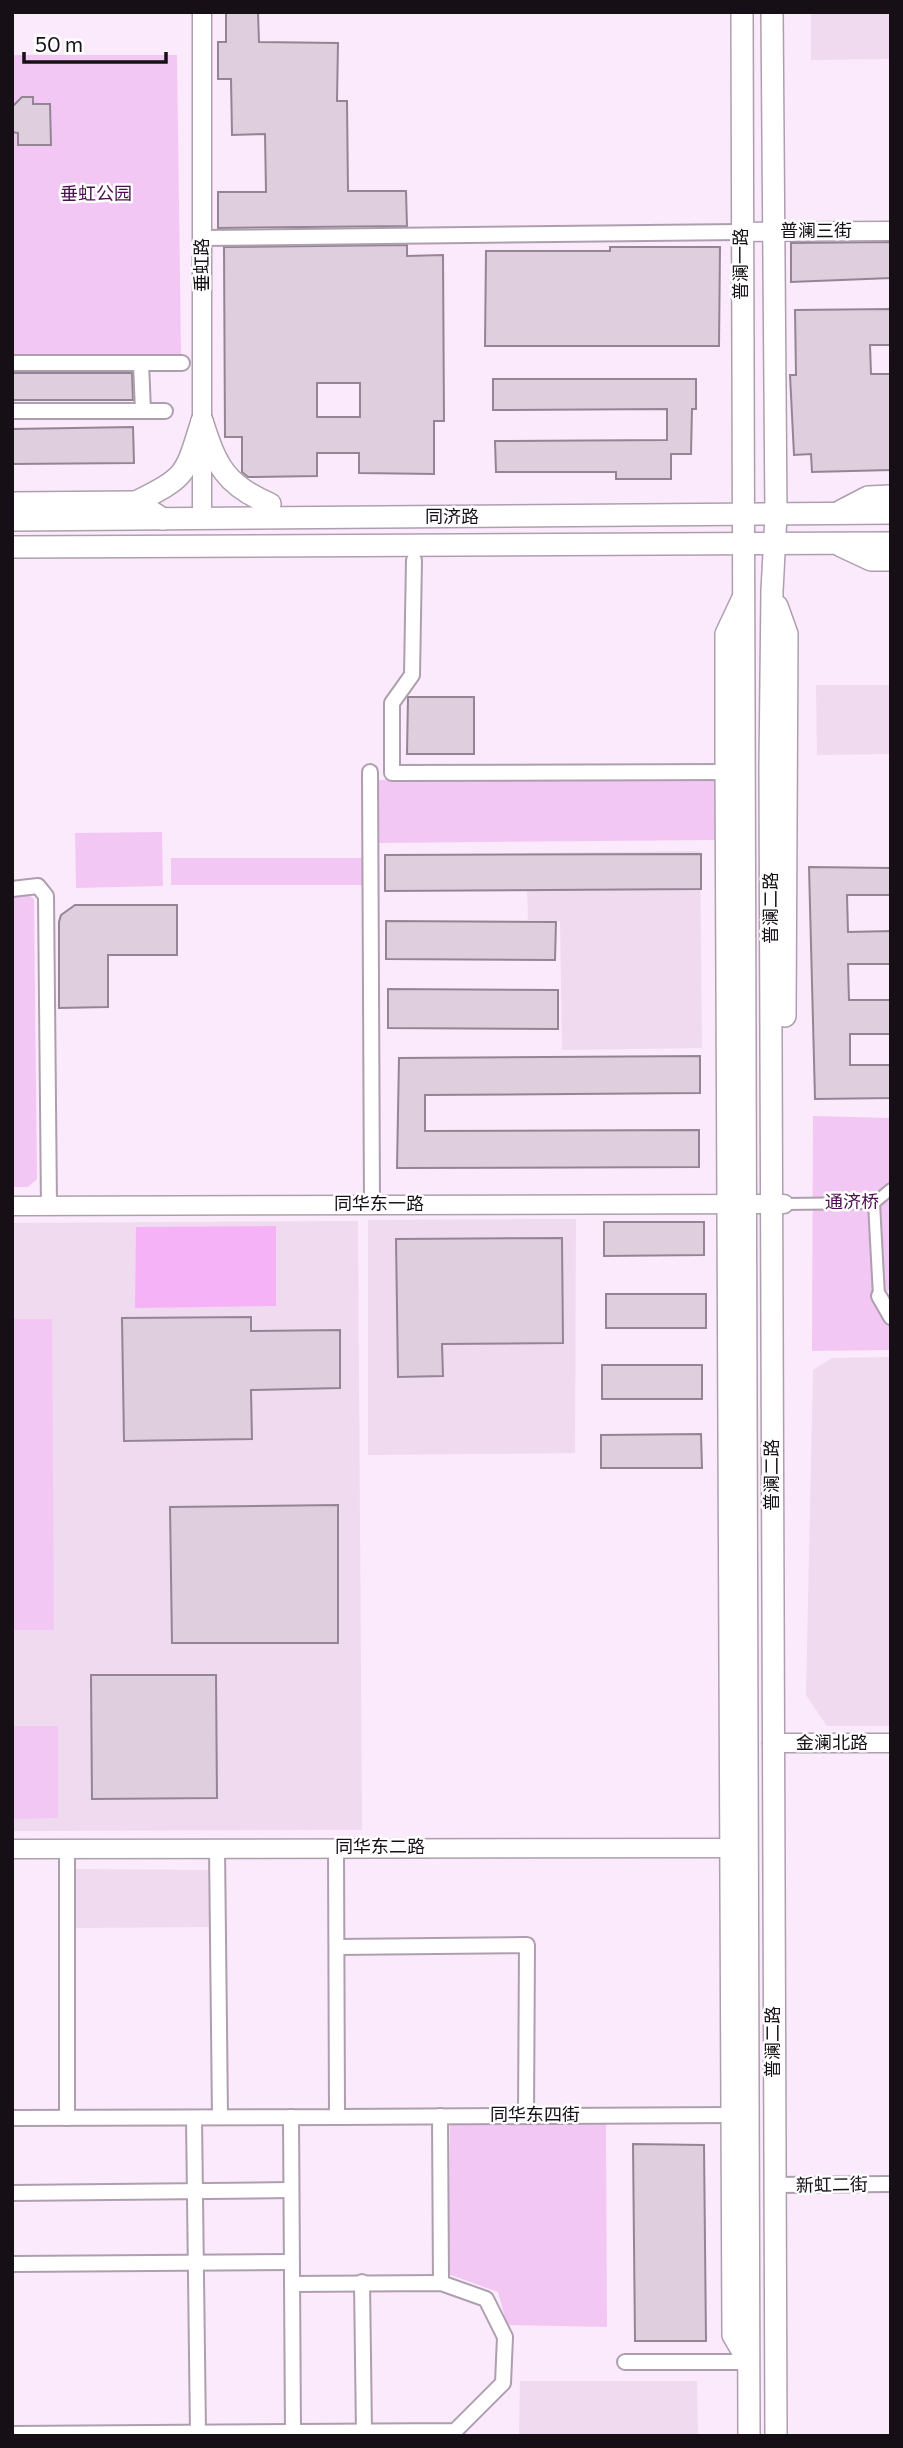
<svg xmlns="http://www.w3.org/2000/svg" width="903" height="2448" viewBox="0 0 903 2448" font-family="Commissioner,'Noto Sans SC',sans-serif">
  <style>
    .built { fill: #efdaf0 }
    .green { fill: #f3c7f4 }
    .water { fill: #f5b2f7 }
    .building { fill: #decede; stroke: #948594; stroke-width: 2; fill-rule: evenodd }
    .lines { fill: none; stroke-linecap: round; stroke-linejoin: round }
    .pedestrian-casing { stroke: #ae9fae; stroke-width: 14 }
    .minor-casing { stroke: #ae9fae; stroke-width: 18 }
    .tertiary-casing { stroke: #ae9fae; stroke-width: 21 }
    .secondary-casing { stroke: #ae9fae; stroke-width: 24 }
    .pedestrian { stroke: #fff; stroke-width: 10 }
    .minor { stroke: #fff; stroke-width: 14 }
    .tertiary { stroke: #fff; stroke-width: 18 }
    .secondary { stroke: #fff; stroke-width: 21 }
    .labels { text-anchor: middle; stroke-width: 5; stroke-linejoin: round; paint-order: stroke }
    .park-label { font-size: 18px; fill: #4a104e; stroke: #fefefe }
    .street-label { font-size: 18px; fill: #161016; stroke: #fefefe }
  </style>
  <rect width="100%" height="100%" fill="#fbeafb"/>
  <g class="built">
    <path d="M 811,12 L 891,12 L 891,59 L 811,60 Z"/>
    <path d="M 816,685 L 891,685 L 891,754 L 817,755 Z"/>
    <path d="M 700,851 L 702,1048 L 562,1050 L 560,921 L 528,920 L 526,853 Z"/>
    <path d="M 576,1219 L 575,1453 L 368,1455 L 368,1220 Z"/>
    <path d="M 358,1221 L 362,1830 L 12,1831 L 12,1223 Z"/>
    <path d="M 891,1357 L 891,1726 L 827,1726 L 806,1695 L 813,1370 L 832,1358 Z"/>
    <path d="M 76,1869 L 211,1870 L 212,1927 L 76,1928 Z"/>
    <path d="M 520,2381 L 697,2381 L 698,2436 L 519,2436 Z"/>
  </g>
  <g class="green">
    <path d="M 12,55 L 177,55 L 181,354 L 12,354 Z"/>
    <path d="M 715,778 L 715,840 L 376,843 L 376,780 Z"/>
    <path d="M 162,832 L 163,886 L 76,888 L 75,833 Z"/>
    <rect x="171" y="858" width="194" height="27"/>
    <path d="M 17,894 L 28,894 L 34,899 L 37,1179 L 28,1187 L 12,1187 L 12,897 Z"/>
    <path d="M 813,1116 L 891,1118 L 891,1287 L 877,1302 L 891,1329 L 891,1350 L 812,1351 Z"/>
    <path d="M 12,1319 L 52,1319 L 54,1630 L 12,1630 Z"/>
    <path d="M 58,1726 L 58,1818 L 12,1819 L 12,1726 Z"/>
    <path d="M 606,2123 L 607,2327 L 507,2325 L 498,2292 L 448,2274 L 450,2125 Z"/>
  </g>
  <path class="water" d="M 276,1226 L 276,1306 L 135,1308 L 136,1227 Z"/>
  <g class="building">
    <path d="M 226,12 L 258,12 L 259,42 L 338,43 L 337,101 L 347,101 L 348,191 L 406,191 L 407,226 L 218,228 L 218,192 L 266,192 L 265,134 L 232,135 L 231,79 L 218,79 L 218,42 L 226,42 Z"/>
    <path d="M 22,97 L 33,97 L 33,104 L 50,104 L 51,145 L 18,145 L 18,133 L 12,132 L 12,107 Z"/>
    <path d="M 891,242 L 891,278 L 791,282 L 791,243 Z"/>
    <path d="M 407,245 L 407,256 L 443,255 L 444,421 L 434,421 L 434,474 L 359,473 L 359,453 L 317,453 L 317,476 L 248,477 L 242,472 L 242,437 L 225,437 L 224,247 ZM 317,383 L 360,383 L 360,417 L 317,417 Z"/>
    <path d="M 610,247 L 720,247 L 719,346 L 485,346 L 486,251 L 610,251 Z"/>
    <path d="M 891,309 L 891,345 L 870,345 L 871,374 L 891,374 L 891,470 L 812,472 L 811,454 L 794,455 L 790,375 L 796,375 L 795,310 Z"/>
    <path d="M 12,373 L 132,373 L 133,400 L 12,400 Z"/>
    <path d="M 493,379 L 696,379 L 696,409 L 692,409 L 691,454 L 671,454 L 671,479 L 616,479 L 616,472 L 496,472 L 495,441 L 667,440 L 667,409 L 493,410 Z"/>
    <path d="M 133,427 L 134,463 L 12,464 L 12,429 Z"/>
    <path d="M 408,697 L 474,697 L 474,754 L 407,754 Z"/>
    <path d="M 701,854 L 701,889 L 385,891 L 385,855 Z"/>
    <path d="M 809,867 L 891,868 L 891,895 L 847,895 L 848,932 L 891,931 L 891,964 L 848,964 L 849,1000 L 891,1000 L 891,1034 L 850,1034 L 850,1065 L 891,1065 L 891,1098 L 815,1099 Z"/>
    <path d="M 75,905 L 177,905 L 177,955 L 108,955 L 108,1007 L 59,1008 L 59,922 L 61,915 Z"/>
    <path d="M 386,921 L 556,922 L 555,960 L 386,959 Z"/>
    <path d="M 388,989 L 558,990 L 558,1029 L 388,1028 Z"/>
    <path d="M 700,1056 L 700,1093 L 425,1095 L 425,1131 L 699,1130 L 699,1167 L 397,1168 L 399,1058 Z"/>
    <path d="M 604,1222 L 704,1222 L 704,1255 L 604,1256 Z"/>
    <path d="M 562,1238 L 563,1343 L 442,1344 L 443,1376 L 398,1377 L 396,1239 Z"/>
    <rect x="606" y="1294" width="100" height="34"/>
    <path d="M 251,1317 L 251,1331 L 340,1330 L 340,1388 L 251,1390 L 252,1439 L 124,1441 L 122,1318 Z"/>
    <rect x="602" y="1365" width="100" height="34"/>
    <path d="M 701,1434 L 702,1468 L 601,1468 L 601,1435 Z"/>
    <path d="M 338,1505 L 338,1643 L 172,1643 L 170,1507 Z"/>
    <path d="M 91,1675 L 216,1675 L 217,1798 L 92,1799 Z"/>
    <path d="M 633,2144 L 704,2145 L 706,2341 L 635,2341 Z"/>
  </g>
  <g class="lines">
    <defs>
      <g id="pedestrian">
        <path d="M 874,1203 L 879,1296"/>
        <path d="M 784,1204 L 874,1203 L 891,1189"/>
      </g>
      <g id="minor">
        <path d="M 202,238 L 740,232"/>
        <path d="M 12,363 L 182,363"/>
        <path d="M 141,363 L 143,411"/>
        <path d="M 12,411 L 165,411"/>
        <path d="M 414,560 L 412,675 L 392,703 L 392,773 L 727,772"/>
        <path d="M 370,772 L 372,1204"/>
        <path d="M 12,889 L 38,886 L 46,896 L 49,1206"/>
        <path d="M 879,1296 L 891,1317"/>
        <path d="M 67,1848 L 67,2118"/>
        <path d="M 217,1848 L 220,2117"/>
        <path d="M 337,1947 L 527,1945 L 526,2115"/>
        <path d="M 440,2116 L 441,2283"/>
        <path d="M 291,2117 L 293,2433"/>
        <path d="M 337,2117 L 732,2115"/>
        <path d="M 12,2118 L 337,2117 L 336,1847"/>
        <path d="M 194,2118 L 198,2433"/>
        <path d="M 773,2185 L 891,2184"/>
        <path d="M 12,2193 L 291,2190"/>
        <path d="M 12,2264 L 292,2262"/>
        <path d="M 362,2282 L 364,2432"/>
        <path d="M 625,2362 L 748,2362"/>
        <path d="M 12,2434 L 455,2431 L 503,2383 L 505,2337 L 486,2299 L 441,2283 L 292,2284"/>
      </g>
      <g id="tertiary">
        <path d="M 202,12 L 202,518"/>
        <path d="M 740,232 L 891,231"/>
        <path d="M 12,1206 L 784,1204"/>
        <path d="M 772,1743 L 891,1743"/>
        <path d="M 12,1849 L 744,1848"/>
      </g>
      <g id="secondary">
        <path d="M 742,12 L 749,2436"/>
        <path d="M 772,12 L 776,515 L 772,591 L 770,767 L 776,2436"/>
        <path d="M 202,421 C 216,465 225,485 270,504"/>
        <path d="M 136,502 C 188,476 185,475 202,421"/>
        <path d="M 12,503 L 136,502 L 163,519"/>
        <path d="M 841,511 L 868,497 L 891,496"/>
        <path d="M 12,520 L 891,513"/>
        <path d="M 841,546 L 871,560 L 891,560"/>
        <path d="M 12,547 L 891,543"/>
        <path d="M 742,600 L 726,634 L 726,756 L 733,2335 L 747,2359"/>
        <path d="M 777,606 L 787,634 L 785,1016"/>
      </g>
    </defs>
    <use href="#pedestrian" class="pedestrian-casing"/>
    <use href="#minor" class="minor-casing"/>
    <use href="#tertiary" class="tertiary-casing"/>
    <use href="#secondary" class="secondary-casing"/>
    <use href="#pedestrian" class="pedestrian"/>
    <use href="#minor" class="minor"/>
    <use href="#tertiary" class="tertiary"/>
    <use href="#secondary" class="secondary"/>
  </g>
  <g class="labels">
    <g class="park-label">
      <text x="96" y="200">垂虹公园</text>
      <text x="852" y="1208">通济桥</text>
    </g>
    <g class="street-label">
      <text x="816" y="237">普澜三街</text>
      <text transform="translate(741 264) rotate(-90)" y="6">普澜一路</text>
      <text transform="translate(202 265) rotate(-90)" y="6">垂虹路</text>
      <text x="452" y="523">同济路</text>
      <text transform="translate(771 908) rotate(-90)" y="6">普澜二路</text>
      <text x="379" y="1210">同华东一路</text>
      <text transform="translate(772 1475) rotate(-90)" y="6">普澜二路</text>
      <text x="832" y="1749">金澜北路</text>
      <text x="380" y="1853">同华东二路</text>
      <text transform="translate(773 2042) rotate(-90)" y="6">普澜二路</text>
      <text x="535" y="2121">同华东四街</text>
      <text transform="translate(832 2185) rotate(-1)" y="6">新虹二街</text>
    </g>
  </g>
  <rect width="903" height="2448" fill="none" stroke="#161016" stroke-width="28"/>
  <path d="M24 52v10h142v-10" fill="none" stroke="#161016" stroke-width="3.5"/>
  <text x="35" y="52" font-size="21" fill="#161016" stroke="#fefefe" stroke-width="5" paint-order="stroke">50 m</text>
</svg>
